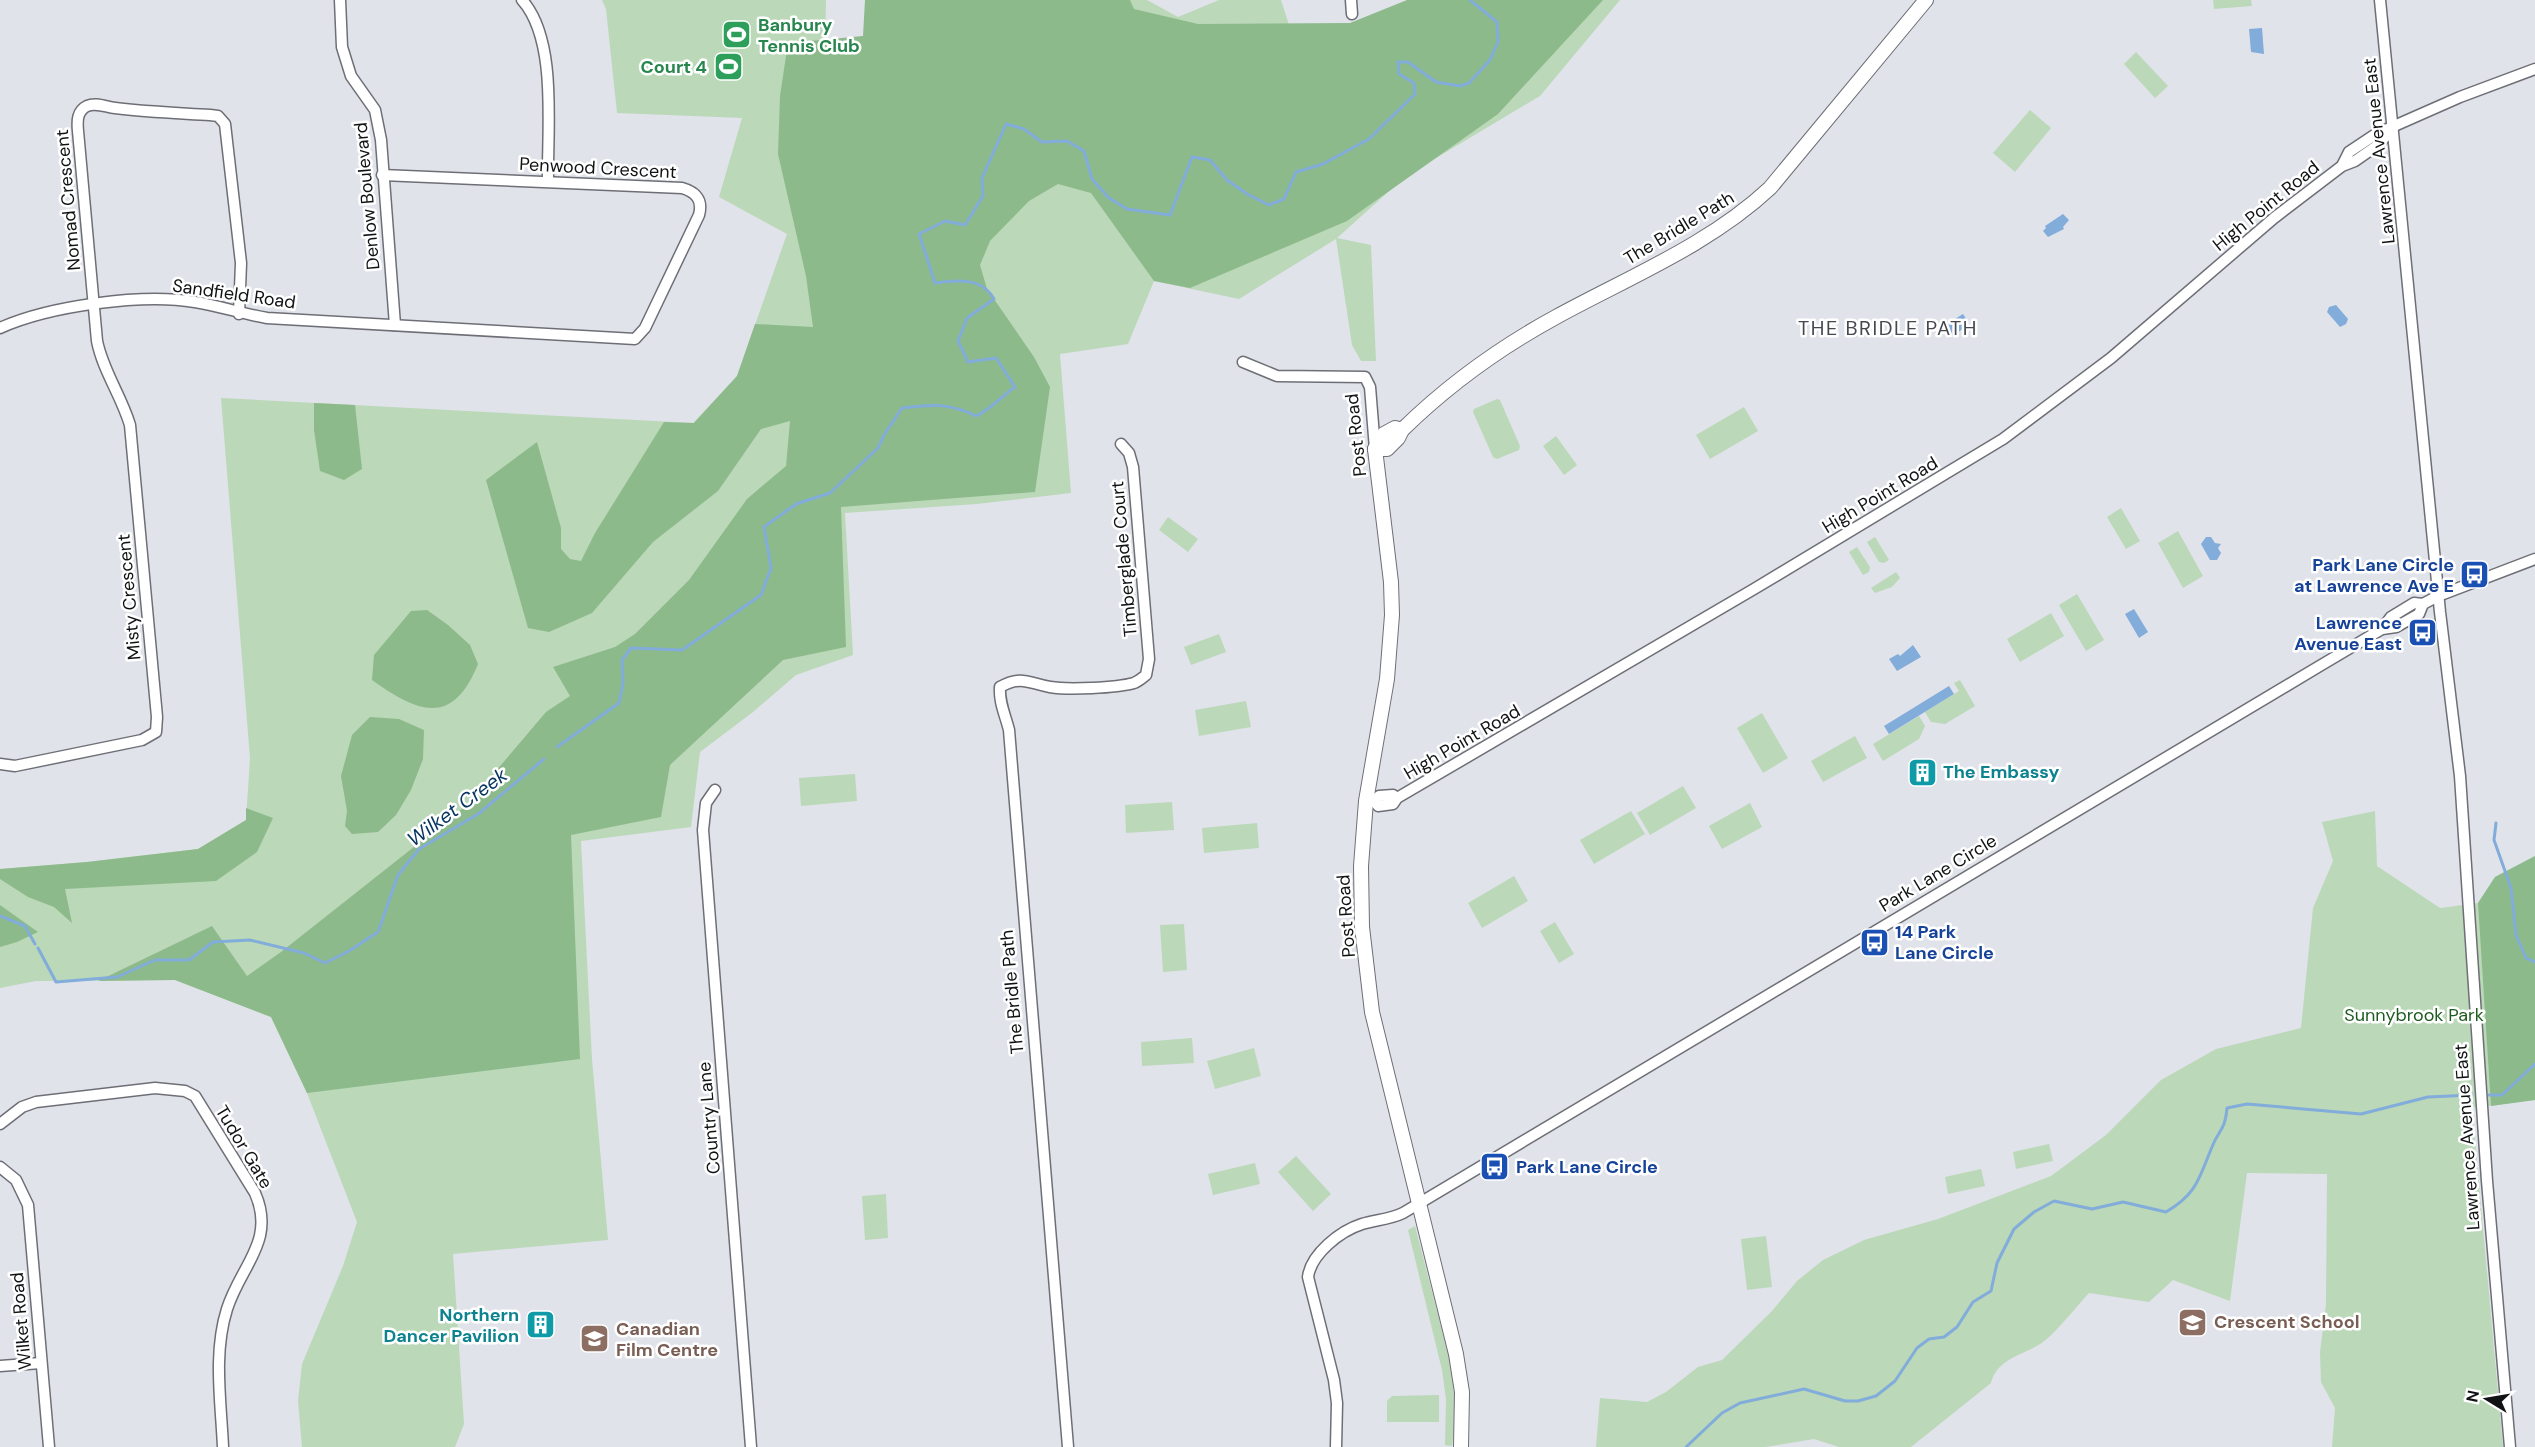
<svg xmlns="http://www.w3.org/2000/svg" width="2535" height="1447" viewBox="0 0 2535 1447" font-family="'DM Sans',sans-serif">
  <style>
    .green { fill: #bbd8b9 }
    .forest { fill: #8dba8b }
    .water { fill: #82acda }
    .lines { fill: none; stroke-linecap: round; stroke-linejoin: round }
    .stream { stroke: #82acda; stroke-width: 3 }
    .minor-casing { stroke: #6e6f76; stroke-width: 13 }
    .tertiary-casing { stroke: #6e6f76; stroke-width: 16 }
    .minor { stroke: #fff; stroke-width: 10 }
    .tertiary { stroke: #fff; stroke-width: 14 }
    .labels { text-anchor: middle; stroke-width: 5; stroke-linejoin: round; paint-order: stroke }
    .leisure-label { font-size: 18px; font-weight: bold; fill: #27864d; stroke: #fff; text-anchor: start }
    .street-label { font-size: 18px; fill: #111214; stroke: #fff }
    .transit-label { font-size: 18px; font-weight: bold; fill: #164399; stroke: #fff; text-anchor: end }
    .culture-label { font-size: 18px; font-weight: bold; fill: #0d838f; stroke: #fff; text-anchor: start }
    .park-label { font-size: 18px; fill: #1d5b20; stroke: #fff }
    .education-label { font-size: 18px; font-weight: bold; fill: #785e54; stroke: #fff; text-anchor: start }
    .neighbourhood-label { font-size: 20px; letter-spacing: 1.5px; fill: #47484e; stroke: #fff }
    .water-label { font-size: 20px; font-style: italic; fill: #063661; stroke: #fff }
  </style>
  <rect width="100%" height="100%" fill="#e1e3ea"/>
  <g class="green">
    <path d="M 602,0 L 826,0 L 825,50 L 970,0 L 1147,0 L 1178,17 L 1219,0 L 1281,0 L 1292,34 L 1328,59 L 1446,0 L 1620,0 L 1540,96 L 1406,176 L 1337,238 L 1371,245 L 1376,361 L 1361,361 L 1352,345 L 1336,239 L 1239,299 L 1154,281 L 1128,344 L 1060,354 L 1071,493 L 977,504 L 845,513 L 853,655 L 796,675 L 753,712 L 700,752 L 691,827 L 581,841 L 592,1059 L 608,1240 L 453,1254 L 464,1424 L 455,1447 L 302,1447 L 298,1401 L 302,1364 L 343,1266 L 357,1222 L 307,1093 L 271,1017 L 175,980 L 36,981 L 0,988 L 0,869 L 87,862 L 198,849 L 246,820 L 250,758 L 221,398 L 693,423 L 737,376 L 787,234 L 719,197 L 742,118 L 617,113 L 606,9 Z"/>
    <path d="M 2213,0 L 2251,0 L 2252,6 L 2214,9 Z"/>
    <path d="M 2136,52 L 2168,86 L 2155,98 L 2124,64 Z"/>
    <path d="M 2030,110 L 2051,128 L 2015,172 L 1993,153 Z"/>
    <path d="M 1497,399 L 1500,400 L 1520,446 L 1519,450 L 1497,459 L 1493,457 L 1473,412 L 1474,409 Z"/>
    <path d="M 1744,407 L 1758,431 L 1710,459 L 1696,435 Z"/>
    <path d="M 1556,436 L 1577,465 L 1564,475 L 1543,446 Z"/>
    <path d="M 2121,508 L 2140,541 L 2126,549 L 2107,517 Z"/>
    <path d="M 1168,517 L 1198,539 L 1188,552 L 1159,530 Z"/>
    <path d="M 2178,531 L 2203,576 L 2183,588 L 2158,543 Z"/>
    <path d="M 1875,537 L 1889,560 L 1884,563 L 1879,562 L 1867,542 Z"/>
    <path d="M 1857,547 L 1870,567 L 1869,572 L 1863,575 L 1849,552 Z"/>
    <path d="M 1896,572 L 1900,578 L 1892,587 L 1875,593 L 1871,588 Z"/>
    <path d="M 2077,594 L 2104,640 L 2086,651 L 2059,605 Z"/>
    <path d="M 2051,613 L 2064,636 L 2020,662 L 2007,639 Z"/>
    <path d="M 1219,634 L 1226,652 L 1191,665 L 1184,647 Z"/>
    <path d="M 1960,680 L 1975,706 L 1945,724 L 1931,722 L 1925,712 L 1959,691 L 1954,683 Z"/>
    <path d="M 1246,701 L 1251,727 L 1199,736 L 1195,710 Z"/>
    <path d="M 1762,713 L 1788,758 L 1763,773 L 1737,728 Z"/>
    <path d="M 1919,716 L 1925,726 L 1919,739 L 1883,761 L 1873,744 Z"/>
    <path d="M 1855,736 L 1867,758 L 1823,782 L 1811,761 Z"/>
    <path d="M 855,774 L 857,801 L 801,806 L 799,778 Z"/>
    <path d="M 1683,786 L 1696,808 L 1650,835 L 1637,813 Z"/>
    <path d="M 1172,802 L 1174,830 L 1126,833 L 1125,805 Z"/>
    <path d="M 1750,803 L 1762,827 L 1722,849 L 1709,826 Z"/>
    <path d="M 1631,811 L 1645,834 L 1594,864 L 1580,840 Z"/>
    <path d="M 2375,811 L 2377,866 L 2440,908 L 2478,903 L 2495,877 L 2535,856 L 2535,1100 L 2472,1108 L 2503,1447 L 2332,1447 L 2335,1408 L 2321,1382 L 2320,1352 L 2326,1304 L 2327,1174 L 2247,1173 L 2230,1301 L 2173,1280 L 2149,1302 L 2089,1293 C 2075,1308 2063,1324 2048,1338 C 2030,1355 1998,1355 1991,1383 L 1911,1447 L 1839,1447 L 1814,1439 L 1766,1447 L 1596,1447 L 1600,1398 L 1647,1402 L 1666,1392 L 1698,1367 L 1722,1360 L 1772,1311 L 1797,1281 L 1823,1260 L 1864,1240 L 1938,1219 L 2051,1176 L 2106,1135 L 2161,1080 L 2216,1049 L 2301,1028 L 2313,908 L 2333,861 L 2322,822 Z"/>
    <path d="M 1257,823 L 1259,848 L 1204,853 L 1202,828 Z"/>
    <path d="M 1514,876 L 1528,901 L 1482,928 L 1468,903 Z"/>
    <path d="M 1555,922 L 1574,954 L 1559,963 L 1540,931 Z"/>
    <path d="M 1184,924 L 1187,970 L 1163,972 L 1160,925 Z"/>
    <path d="M 1192,1038 L 1194,1063 L 1142,1066 L 1141,1042 Z"/>
    <path d="M 1254,1048 L 1261,1076 L 1215,1089 L 1207,1061 Z"/>
    <path d="M 2049,1144 L 2053,1161 L 2016,1169 L 2013,1152 Z"/>
    <path d="M 1296,1156 L 1331,1194 L 1313,1211 L 1278,1172 Z"/>
    <path d="M 1255,1163 L 1260,1184 L 1213,1195 L 1208,1174 Z"/>
    <path d="M 1981,1169 L 1985,1186 L 1948,1194 L 1945,1177 Z"/>
    <path d="M 886,1194 L 888,1238 L 865,1240 L 862,1196 Z"/>
    <path d="M 1415,1226 L 1452,1369 L 1456,1416 L 1452,1446 L 1445,1445 L 1446,1399 L 1442,1370 L 1408,1230 Z"/>
    <path d="M 1766,1236 L 1772,1287 L 1747,1290 L 1741,1239 Z"/>
    <path d="M 1439,1395 L 1439,1422 L 1387,1422 L 1387,1401 L 1392,1396 Z"/>
  </g>
  <g class="forest">
    <path d="M 865,0 L 1130,0 L 1134,9 L 1198,24 L 1350,23 L 1407,0 L 1603,0 L 1498,114 L 1347,221 L 1190,288 L 1154,281 L 1091,193 L 1058,184 L 1029,201 L 990,241 L 980,265 L 987,289 L 1034,357 L 1050,387 L 1035,492 L 841,507 L 846,647 L 783,660 L 670,765 L 661,817 L 571,835 L 580,1059 L 307,1093 L 271,1017 L 175,980 L 98,981 L 212,926 L 247,976 L 281,952 L 467,805 L 546,712 L 570,696 L 553,667 L 615,647 L 635,634 L 689,580 L 747,499 L 786,466 L 790,421 L 761,429 L 718,491 L 653,542 L 592,613 L 549,632 L 528,628 L 486,480 L 537,442 L 561,528 L 561,549 L 570,559 L 581,561 L 595,533 L 664,422 L 694,423 L 737,376 L 755,324 L 813,327 L 806,276 L 778,154 L 780,96 L 788,43 L 863,36 Z"/>
    <path d="M 314,403 L 355,405 L 362,469 L 344,480 L 320,471 L 314,430 Z"/>
    <path d="M 427,610 L 448,625 L 470,645 L 478,664 C 452,728 417,712 372,680 L 374,655 L 411,611 Z"/>
    <path d="M 370,717 L 399,719 L 424,730 L 423,759 L 411,790 L 396,815 L 378,832 L 352,834 L 345,826 L 347,811 L 341,776 L 352,735 Z"/>
    <path d="M 246,808 L 273,818 L 257,852 L 216,881 L 65,889 L 72,923 L 54,907 L 28,897 L 0,879 L 0,869 L 87,862 L 198,849 L 246,820 Z"/>
    <path d="M 2535,856 L 2535,1100 L 2491,1106 L 2478,903 L 2495,877 Z"/>
    <path d="M 0,905 L 38,932 L 17,942 L 0,947 Z"/>
  </g>
  <g class="water">
    <path d="M 2262,28 L 2264,54 L 2251,52 L 2249,29 Z"/>
    <path d="M 2063,214 L 2069,220 L 2063,227 L 2064,229 L 2048,237 L 2043,231 L 2046,228 L 2045,226 Z"/>
    <path d="M 2336,305 L 2348,319 L 2346,324 L 2340,327 L 2327,312 L 2329,307 Z"/>
    <path d="M 1963,314 L 1968,322 L 1965,324 L 1966,327 L 1949,338 L 1942,327 Z"/>
    <path d="M 2206,537 L 2211,537 L 2215,543 L 2221,544 L 2218,548 L 2221,553 L 2217,560 L 2210,560 L 2201,544 Z"/>
    <path d="M 2134,609 L 2148,632 L 2139,638 L 2125,614 Z"/>
    <path d="M 1913,645 L 1921,657 L 1897,671 L 1889,659 L 1898,654 L 1900,656 Z"/>
    <path d="M 1949,686 L 1954,694 L 1889,734 L 1884,726 Z"/>
  </g>
  <g class="lines">
    <g class="stream">
      <path d="M 557,747 L 619,703 L 623,683 L 622,660 L 631,648 L 682,650 L 761,595 L 771,568 L 764,527 L 796,504 L 830,493 L 878,448 L 884,435 L 902,408 C 931,404 950,403 976,416 C 991,409 1002,396 1015,387 L 996,358 L 968,362 L 958,341 L 967,318 L 994,299 C 982,277 956,280 935,283 L 919,234 L 945,221 L 965,225 L 983,196 L 982,178 L 1006,124 L 1024,129 L 1042,142 L 1067,141 L 1084,151 L 1092,179 L 1109,198 L 1127,209 L 1170,215 L 1192,157 L 1210,160 L 1227,180 L 1247,194 L 1269,205 L 1284,199 L 1296,172 L 1323,164 L 1369,139 L 1415,94 L 1414,83 L 1399,74 L 1398,62 L 1408,62 L 1436,82 L 1460,86 L 1469,83 L 1490,60 L 1498,42 L 1497,22 L 1470,0"/>
      <path d="M 2496,823 L 2494,840 L 2511,888 L 2516,935 L 2526,958 L 2535,962"/>
      <path d="M 0,916 L 25,926 L 35,944"/>
      <path d="M 38,948 L 56,982 L 117,977 L 155,960 L 189,960 L 213,942 L 250,940 L 304,953 L 325,963 L 349,951 L 378,932 L 398,875 L 419,849 L 478,814 L 544,759"/>
      <path d="M 2489,1095 L 2502,1095 L 2535,1064"/>
      <path d="M 1686,1447 L 1722,1413 L 1740,1403 L 1804,1389 L 1845,1401 L 1858,1401 L 1876,1396 L 1895,1381 L 1917,1348 L 1929,1339 L 1944,1337 L 1957,1327 L 1973,1302 L 1991,1291 L 1997,1263 L 2014,1229 L 2034,1212 L 2054,1201 L 2092,1209 L 2123,1202 L 2166,1212 C 2197,1194 2199,1178 2212,1147 C 2219,1129 2225,1131 2227,1108 L 2247,1104 L 2361,1114 L 2428,1097 L 2472,1095"/>
    </g>
    <defs>
      <g id="minor">
        <path d="M 340,0 L 342,47 L 351,76 L 375,110 L 381,140 L 395,325"/>
        <path d="M 522,0 C 558,40 547,130 548,181"/>
        <path d="M 1351,0 L 1352,14"/>
        <path d="M 2380,0 L 2440,612 L 2460,776 L 2487,1181 L 2510,1447"/>
        <path d="M 2342,166 L 2349,152 L 2376,134 L 2460,97 L 2535,69"/>
        <path d="M 0,328 C 49,306 142,293 195,302 C 220,306 243,314 267,318 L 635,339 L 645,328 L 699,215 C 703,200 696,192 682,188 L 382,175"/>
        <path d="M 1243,362 L 1277,376 L 1365,377 L 1370,387 L 1375,449"/>
        <path d="M 2382,629 L 2391,617 L 2414,603 L 2423,604"/>
        <path d="M 0,764 L 15,766 L 142,740 L 156,732 L 157,717 L 130,425 C 121,395 103,371 97,341 L 78,131 C 77,121 77,111 87,106 C 96,102 106,107 115,108 C 147,112 178,113 210,115 L 218,116 L 225,124 L 241,263 L 239,314"/>
        <path d="M 715,790 L 706,803 L 703,830 L 751,1447"/>
        <path d="M 1366,801 L 1374,801 L 1378,806 L 1393,804 L 1397,798 L 1754,589 L 2003,439 L 2111,358 L 2274,218 L 2342,166 L 2355,161 L 2378,145 L 2393,128"/>
        <path d="M 1374,801 L 1379,796 L 1393,795 L 1397,798"/>
        <path d="M 0,1124 L 22,1107 L 36,1102 L 155,1088 L 185,1091 L 195,1096 L 255,1193 C 276,1241 241,1265 227,1309 C 213,1353 221,1402 223,1447"/>
        <path d="M 0,1167 L 16,1180 L 28,1205 L 49,1447"/>
        <path d="M 0,1366 L 41,1363"/>
        <path d="M 1068,1447 L 1009,730 C 1005,714 999,703 1000,687 C 1022,675 1028,683 1050,687 C 1068,690 1116,688 1134,683 C 1139,681 1142,678 1146,675 L 1149,659 L 1133,467 L 1129,453 L 1121,444"/>
        <path d="M 1336,1447 L 1337,1403 L 1334,1380 L 1308,1277 C 1311,1254 1340,1231 1362,1224 C 1376,1220 1391,1219 1403,1213 L 2318,667 L 2382,629 L 2396,627 L 2419,614 L 2423,604 L 2438,596 L 2535,559"/>
      </g>
      <g id="tertiary">
        <path d="M 1375,449 L 1391,582 L 1392,615 L 1387,679 L 1366,801 L 1361,866 L 1362,927 L 1372,1012 L 1456,1354 L 1462,1392 L 1461,1447"/>
        <path d="M 1375,449 L 1387,449 L 1398,438 L 1402,430 C 1448,385 1499,348 1556,317 C 1629,277 1709,245 1770,188 L 1926,0"/>
        <path d="M 1375,449 L 1384,434 L 1395,428 L 1402,430"/>
      </g>
    </defs>
    <use href="#minor" class="minor-casing"/>
    <use href="#tertiary" class="tertiary-casing"/>
    <use href="#minor" class="minor"/>
    <use href="#tertiary" class="tertiary"/>
  </g>
  <defs>
    <symbol id="stadium-square" viewBox="-11 -11 22 22"><rect x="-9" y="-9" width="18" height="18" rx="4" fill="#2e9e5b" stroke="#fff"/><path d="M0-5a6.5 5 0 1 0 0 10a6.5 5 0 1 0 0-10ZM-3.5-1.8h7v3.6h-7Z" fill="#fff"/></symbol>
    <symbol id="bus-square" viewBox="-11 -11 22 22"><rect x="-9" y="-9" width="18" height="18" rx="4" fill="#1a4fb4" stroke="#fff"/><path d="M-5-6H5V4H4V6H2V4H-2V6H-4V4H-5ZM-3.5-4V0h7V-4ZM-3.5 1.2v1.5H-2V1.2ZM2 1.2v1.5H3.5V1.2Z" fill="#fff"/></symbol>
    <symbol id="building-square" viewBox="-11 -11 22 22"><rect x="-9" y="-9" width="18" height="18" rx="4" fill="#0f9aa8" stroke="#fff"/><path d="M-4-6H4V6H1V3H-1V6H-4ZM-2.5-4.3h1.7v1.8h-1.7ZM.8-4.3h1.7v1.8H.8ZM-2.5-1h1.7V.8h-1.7ZM.8-1h1.7V.8H.8Z" fill="#fff"/></symbol>
    <symbol id="school-square" viewBox="-11 -11 22 22"><rect x="-9" y="-9" width="18" height="18" rx="4" fill="#8d6e63" stroke="#fff"/><path d="M0-5L7-2L0 1L-7-2ZM-4 1L0 2.5L4 1V4Q0 6-4 4Z" fill="#fff"/></symbol>
    <symbol id="university-square" viewBox="-11 -11 22 22"><rect x="-9" y="-9" width="18" height="18" rx="4" fill="#8d6e63" stroke="#fff"/><path d="M0-5L7-2L0 1L-7-2ZM-4 1L0 2.5L4 1V4Q0 6-4 4Z" fill="#fff"/></symbol>
  </defs>
  <g fill-rule="evenodd">
    <use href="#stadium-square" x="720" y="18" width="33" height="33"/>
    <use href="#stadium-square" x="712" y="50" width="33" height="33"/>
    <use href="#bus-square" x="2458" y="558" width="33" height="33"/>
    <use href="#bus-square" x="2406" y="616" width="33" height="33"/>
    <use href="#building-square" x="1906" y="756" width="33" height="33"/>
    <use href="#bus-square" x="1858" y="926" width="33" height="33"/>
    <use href="#bus-square" x="1478" y="1150" width="33" height="33"/>
    <use href="#school-square" x="2176" y="1306" width="33" height="33"/>
    <use href="#building-square" x="524" y="1308" width="33" height="33"/>
    <use href="#university-square" x="578" y="1322" width="33" height="33"/>
  </g>
  <g class="labels">
    <g class="leisure-label">
      <text x="758" y="31">Banbury<tspan x="758" dy="21">Tennis Club</tspan></text>
      <text x="707" y="73" text-anchor="end">Court 4</text>
    </g>
    <g class="street-label">
      <text transform="translate(2379 151) rotate(-96)" y="6">Lawrence Avenue East</text>
      <text transform="translate(598 168) rotate(3)" y="6">Penwood Crescent</text>
      <text transform="translate(367 196) rotate(-95)" y="6">Denlow Boulevard</text>
      <text transform="translate(68 200) rotate(-95)" y="6">Nomad Crescent</text>
      <text transform="translate(2266 206) rotate(-39)" y="6">High Point Road</text>
      <text transform="translate(1679 228) rotate(-31)" y="6">The Bridle Path</text>
      <text transform="translate(234 294) rotate(8)" y="6">Sandfield Road</text>
      <text transform="translate(1356 435) rotate(-96)" y="6">Post Road</text>
      <text transform="translate(1880 495) rotate(-31)" y="6">High Point Road</text>
      <text transform="translate(1124 559) rotate(-95)" y="6">Timberglade Court</text>
      <text transform="translate(129 597) rotate(-95)" y="6">Misty Crescent</text>
      <text transform="translate(1462 742) rotate(-30)" y="6">High Point Road</text>
      <text transform="translate(1938 873) rotate(-31)" y="6">Park Lane Circle</text>
      <text transform="translate(1346 916) rotate(-94)" y="6">Post Road</text>
      <text transform="translate(1012 992) rotate(-95)" y="6">The Bridle Path</text>
      <text transform="translate(709 1118) rotate(-95)" y="6">Country Lane</text>
      <text transform="translate(2467 1137) rotate(-94)" y="6">Lawrence Avenue East</text>
      <text transform="translate(244 1147) rotate(59)" y="6">Tudor Gate</text>
      <text transform="translate(21 1321) rotate(-95)" y="6">Wilket Road</text>
    </g>
    <g class="transit-label">
      <text x="2454" y="571">Park Lane Circle<tspan x="2454" dy="21">at Lawrence Ave E</tspan></text>
      <text x="2402" y="629">Lawrence<tspan x="2402" dy="21">Avenue East</tspan></text>
      <text x="1895" y="938" text-anchor="start">14 Park<tspan x="1895" dy="21">Lane Circle</tspan></text>
      <text x="1516" y="1173" text-anchor="start">Park Lane Circle</text>
    </g>
    <g class="culture-label">
      <text x="1943" y="778">The Embassy</text>
      <text x="519" y="1321" text-anchor="end">Northern<tspan x="519" dy="21">Dancer Pavilion</tspan></text>
    </g>
    <g class="park-label">
      <text x="2414" y="1021">Sunnybrook Park</text>
    </g>
    <g class="education-label">
      <text x="2214" y="1328">Crescent School</text>
      <text x="616" y="1335">Canadian<tspan x="616" dy="21">Film Centre</tspan></text>
    </g>
    <g class="neighbourhood-label">
      <text x="1888" y="335">THE BRIDLE PATH</text>
    </g>
    <g class="water-label">
      <text transform="translate(457 807) rotate(-36)" y="7">Wilket Creek</text>
    </g>
  </g>
  <g transform="translate(2487 1399) rotate(281)" stroke="#ffffff" stroke-width="4.5" paint-order="stroke">
  <path d="M0-4.5L10 22L0 15L-10 22Z" fill="#111214"/>
  <text y="-9" font-size="16" font-weight="bold" text-anchor="middle" fill="#111214">N</text>
  </g>
</svg>
